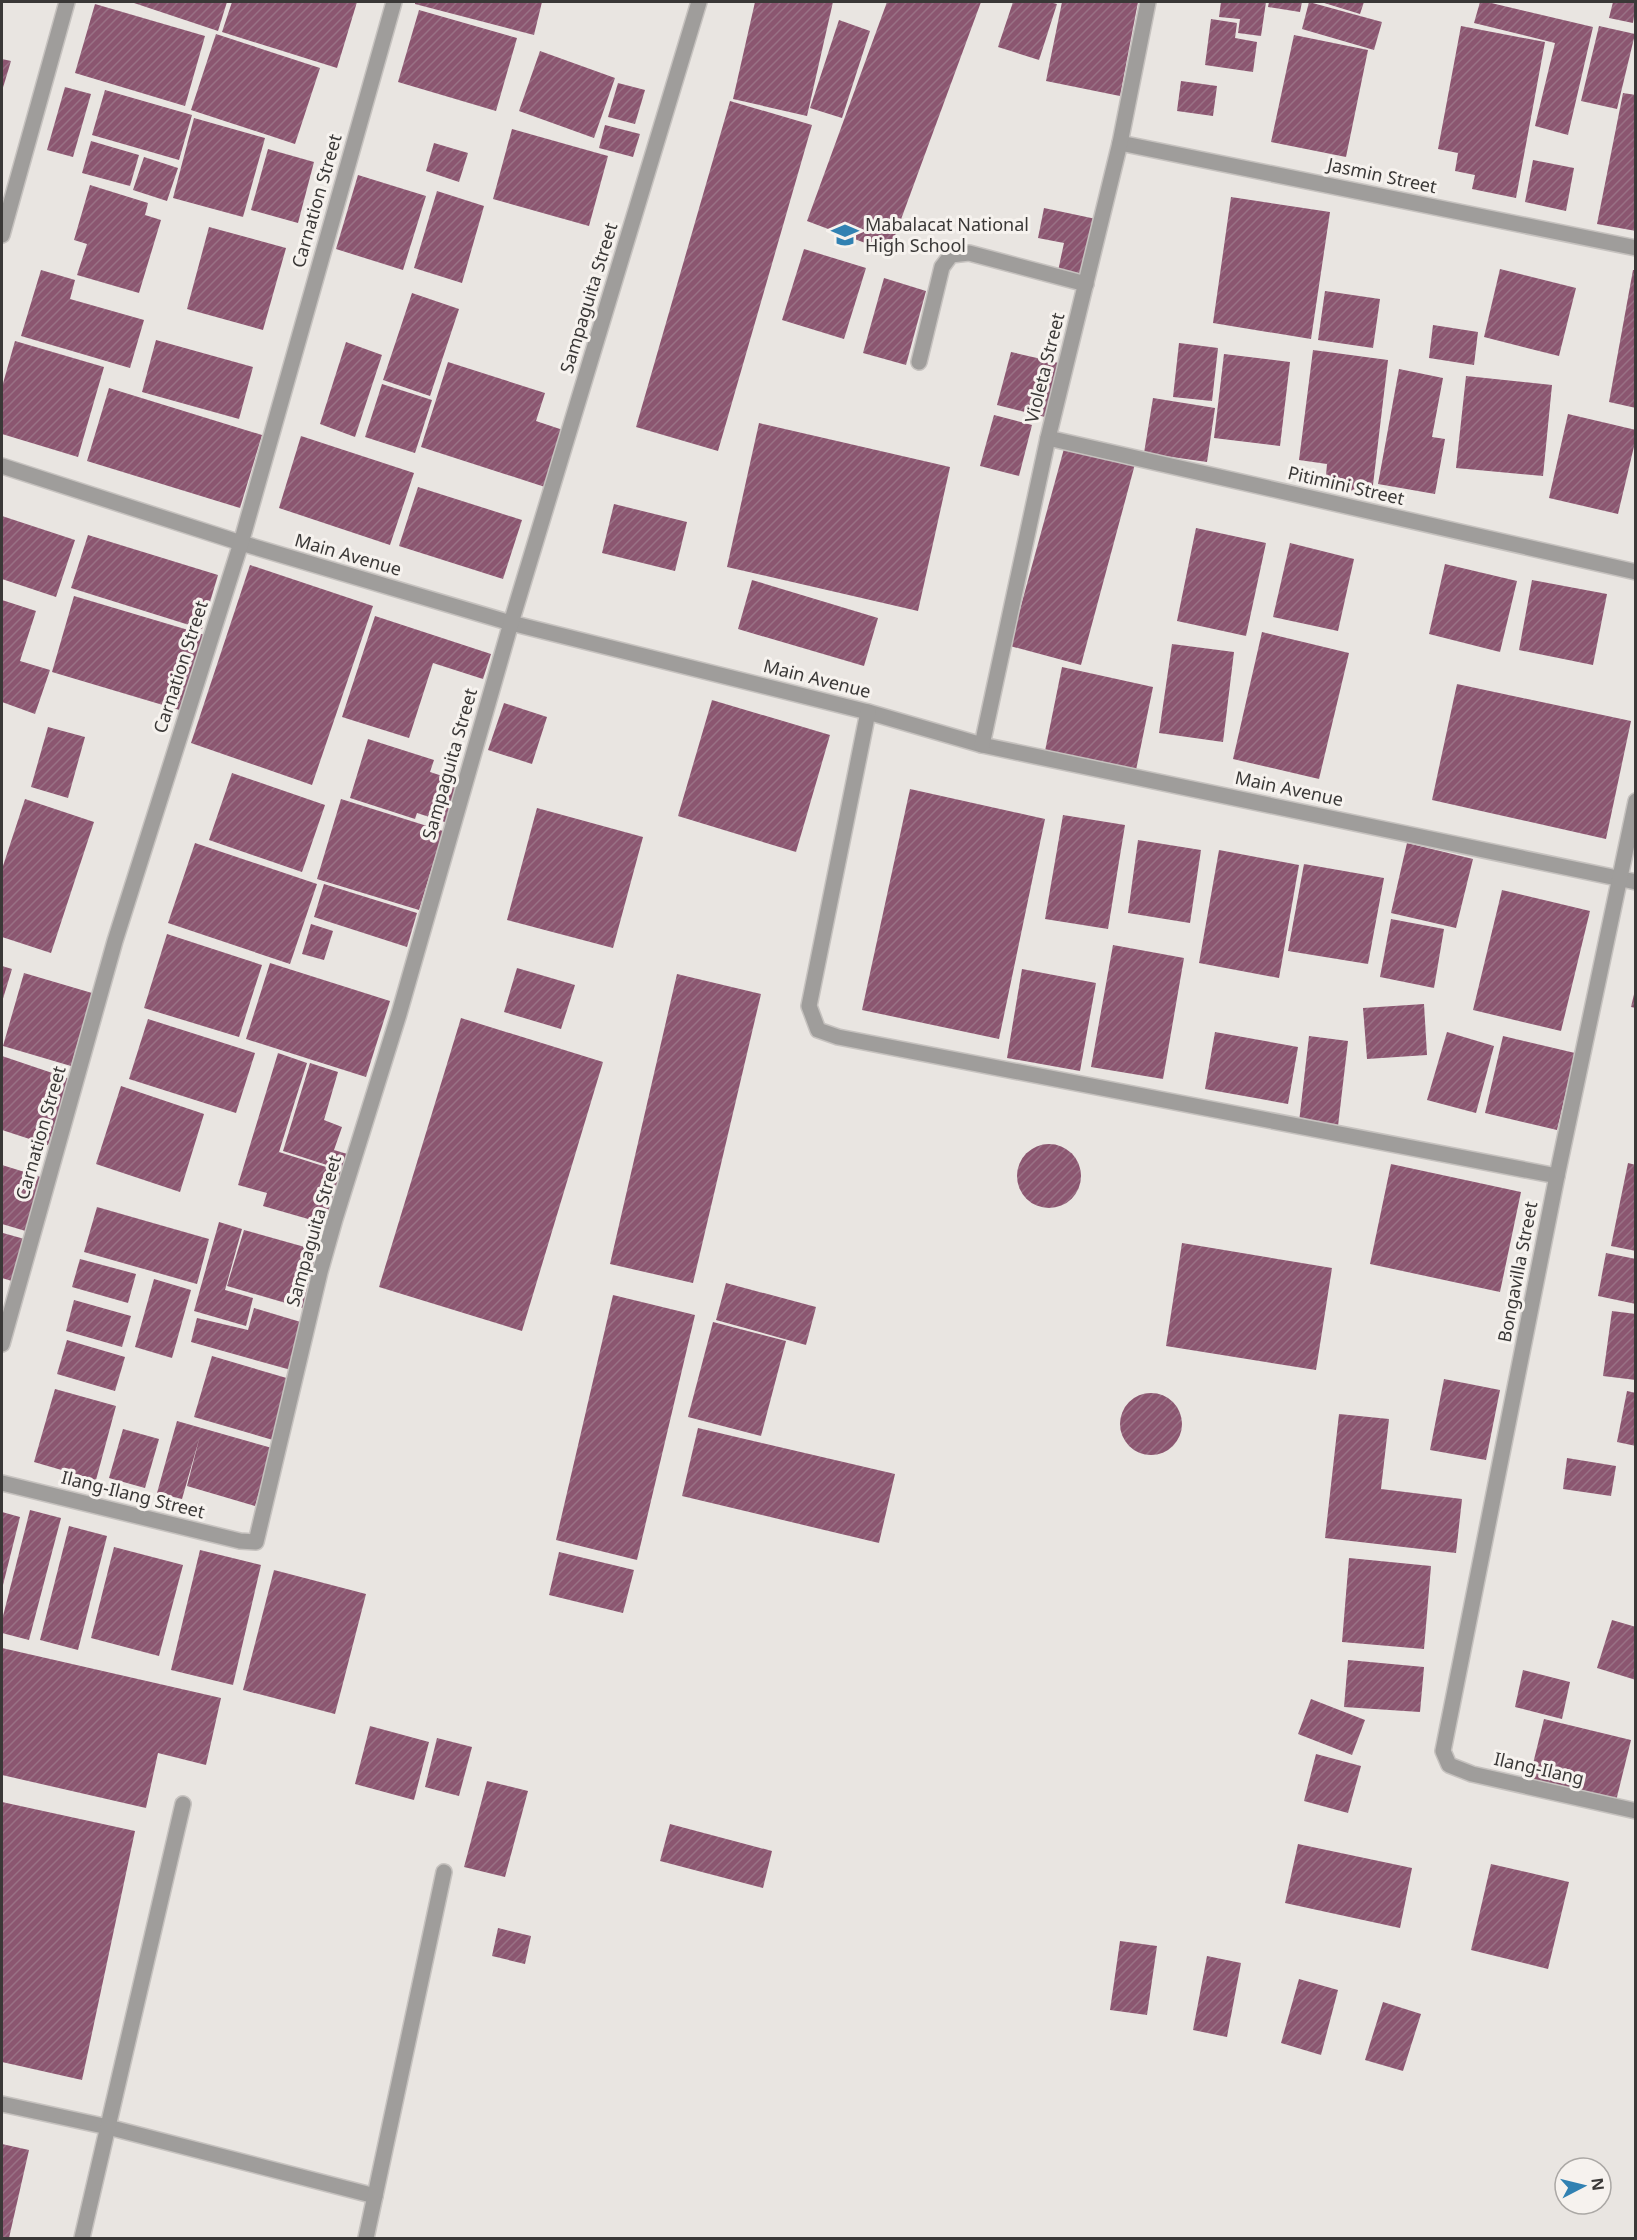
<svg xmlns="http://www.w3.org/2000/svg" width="1637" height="2240" viewBox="0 0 1637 2240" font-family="'Noto Sans',sans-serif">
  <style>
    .building { fill: url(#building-hatch) }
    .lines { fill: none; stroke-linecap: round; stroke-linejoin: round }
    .minor-casing { stroke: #c6c2bf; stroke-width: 18 }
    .minor { stroke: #9f9d9b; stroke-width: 15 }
    .labels { text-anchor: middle; stroke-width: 6; stroke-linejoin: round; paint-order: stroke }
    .street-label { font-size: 18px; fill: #3a3837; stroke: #f6f2ee }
    .poi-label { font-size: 18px; fill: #3a3837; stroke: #f6f2ee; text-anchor: start }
  </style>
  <defs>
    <pattern id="building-hatch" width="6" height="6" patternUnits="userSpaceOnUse" patternTransform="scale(1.5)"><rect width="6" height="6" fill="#8b5670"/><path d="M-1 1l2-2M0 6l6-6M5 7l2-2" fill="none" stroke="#997185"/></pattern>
  </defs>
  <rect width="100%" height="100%" fill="#e9e5e1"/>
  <g class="building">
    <path d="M 131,2 L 227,2 L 218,31 Z"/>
    <path d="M 232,2 L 357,2 L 337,68 L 222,32 Z"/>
    <path d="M 415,2 L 542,2 L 534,35 L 415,4 Z"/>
    <path d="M 755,2 L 833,2 L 807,116 L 733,99 Z"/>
    <path d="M 887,2 L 981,2 L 889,252 L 807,221 Z"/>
    <path d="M 1013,2 L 1049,2 L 1057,4 L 1039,60 L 998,47 Z"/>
    <path d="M 1062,2 L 1138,2 L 1120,96 L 1046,81 Z"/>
    <path d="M 1221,2 L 1266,2 L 1261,36 L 1238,33 L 1240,19 L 1219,17 Z"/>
    <path d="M 1269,2 L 1302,2 L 1300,12 L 1268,7 Z"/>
    <path d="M 1309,2 L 1382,22 L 1374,50 L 1302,29 Z"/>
    <path d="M 1321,2 L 1364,2 L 1360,14 Z"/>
    <path d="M 1480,2 L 1487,2 L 1593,27 L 1568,135 L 1535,126 L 1555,43 L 1474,23 Z"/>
    <path d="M 1613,2 L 1636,2 L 1633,23 L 1609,18 Z"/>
    <path d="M 95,4 L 205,36 L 185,106 L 75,73 Z"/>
    <path d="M 419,10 L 517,38 L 496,111 L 398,82 Z"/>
    <path d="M 1211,19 L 1237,23 L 1235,38 L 1257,42 L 1253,72 L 1205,65 Z"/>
    <path d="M 839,20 L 870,31 L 842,118 L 810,108 Z"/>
    <path d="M 1461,26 L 1545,42 L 1516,198 L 1472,189 L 1475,175 L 1455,171 L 1458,153 L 1438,149 Z"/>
    <path d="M 1599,26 L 1635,34 L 1617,109 L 1581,101 Z"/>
    <path d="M 216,34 L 320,68 L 295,144 L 191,110 Z"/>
    <path d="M 1294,35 L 1368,50 L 1346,157 L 1271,142 Z"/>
    <path d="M 540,51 L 615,78 L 594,138 L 519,111 Z"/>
    <path d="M 2,59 L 11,61 L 2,91 Z"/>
    <path d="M 1181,81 L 1217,86 L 1213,116 L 1177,111 Z"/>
    <path d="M 618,83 L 645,90 L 635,124 L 608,117 Z"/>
    <path d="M 65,87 L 91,94 L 73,157 L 47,150 Z"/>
    <path d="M 105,90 L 192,115 L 179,160 L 92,135 Z"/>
    <path d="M 1623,93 L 1636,95 L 1636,231 L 1597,224 Z"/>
    <path d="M 730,101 L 812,125 L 718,451 L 636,427 Z"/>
    <path d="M 194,118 L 265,138 L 243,217 L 173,198 Z"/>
    <path d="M 605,125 L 640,134 L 633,157 L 599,148 Z"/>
    <path d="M 512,129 L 608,156 L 589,226 L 493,199 Z"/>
    <path d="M 91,141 L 139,155 L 130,186 L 82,173 Z"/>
    <path d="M 434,143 L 468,153 L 459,182 L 426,171 Z"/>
    <path d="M 268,149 L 314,162 L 298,223 L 251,210 Z"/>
    <path d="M 144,157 L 178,168 L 167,201 L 133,190 Z"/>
    <path d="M 1533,160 L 1574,168 L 1566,211 L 1525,202 Z"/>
    <path d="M 358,175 L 426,196 L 403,270 L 336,249 Z"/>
    <path d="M 90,185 L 148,203 L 145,215 L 161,220 L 139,293 L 77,275 L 87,244 L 74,240 Z"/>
    <path d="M 437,191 L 484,206 L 462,283 L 414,268 Z"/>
    <path d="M 1231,197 L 1330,212 L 1311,339 L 1213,323 Z"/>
    <path d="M 1044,208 L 1096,219 L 1084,277 L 1058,271 L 1064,243 L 1038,238 Z"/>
    <path d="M 209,227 L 286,248 L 263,330 L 187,309 Z"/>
    <path d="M 804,249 L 866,268 L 844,339 L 782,320 Z"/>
    <path d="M 1500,269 L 1576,288 L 1559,356 L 1484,337 Z"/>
    <path d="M 41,270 L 75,280 L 70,299 L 144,320 L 130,368 L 21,336 Z"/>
    <path d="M 1633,270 L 1636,270 L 1636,408 L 1609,402 Z"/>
    <path d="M 884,278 L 926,291 L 906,365 L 863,353 Z"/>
    <path d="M 1325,291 L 1380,299 L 1373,348 L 1318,340 Z"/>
    <path d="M 412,293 L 459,309 L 430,396 L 383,380 Z"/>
    <path d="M 1433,325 L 1478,332 L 1474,365 L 1429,358 Z"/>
    <path d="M 156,340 L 253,367 L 239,419 L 142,392 Z"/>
    <path d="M 15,341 L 104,367 L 78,457 L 2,434 L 2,387 Z"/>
    <path d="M 346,342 L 382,355 L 355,437 L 320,424 Z"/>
    <path d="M 1179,343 L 1218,348 L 1212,401 L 1173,397 Z"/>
    <path d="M 1313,350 L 1388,360 L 1372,493 L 1325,487 L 1327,464 L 1299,460 Z"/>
    <path d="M 1011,352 L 1059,363 L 1045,417 L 997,405 Z"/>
    <path d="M 1224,354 L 1290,362 L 1280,446 L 1214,438 Z"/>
    <path d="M 448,362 L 545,393 L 536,421 L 563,430 L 545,487 L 421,447 Z"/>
    <path d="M 1399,369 L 1443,378 L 1432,437 L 1445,439 L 1435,494 L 1378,484 Z"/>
    <path d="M 1466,376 L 1552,385 L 1543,476 L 1456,468 Z"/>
    <path d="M 382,384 L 432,400 L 415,453 L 365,437 Z"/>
    <path d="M 109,388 L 262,435 L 240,508 L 87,461 Z"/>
    <path d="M 1153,398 L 1215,408 L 1207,462 L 1144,453 Z"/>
    <path d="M 1568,414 L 1636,430 L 1636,438 L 1618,514 L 1549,498 Z"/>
    <path d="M 994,415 L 1032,425 L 1019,476 L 980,466 Z"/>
    <path d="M 759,423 L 950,467 L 918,611 L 727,567 Z"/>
    <path d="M 301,436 L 414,473 L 390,545 L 279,508 Z"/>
    <path d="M 1065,445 L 1135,464 L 1081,665 L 1010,646 Z"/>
    <path d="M 418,487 L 522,520 L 503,579 L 399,546 Z"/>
    <path d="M 614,504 L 687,522 L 675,571 L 602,553 Z"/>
    <path d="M 2,516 L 75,540 L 56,597 L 2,579 Z"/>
    <path d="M 1196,528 L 1266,543 L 1246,636 L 1177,621 Z"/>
    <path d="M 88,535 L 218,575 L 202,629 L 71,588 Z"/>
    <path d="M 1290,543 L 1354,559 L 1338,631 L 1273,617 Z"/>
    <path d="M 1445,564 L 1517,581 L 1500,652 L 1429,634 Z"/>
    <path d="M 250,565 L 373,606 L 312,785 L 191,743 Z"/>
    <path d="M 752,580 L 878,618 L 864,666 L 738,629 Z"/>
    <path d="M 1532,580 L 1607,594 L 1593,665 L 1519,650 Z"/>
    <path d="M 74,596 L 205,635 L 183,711 L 52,672 Z"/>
    <path d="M 2,600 L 36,611 L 20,661 L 50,670 L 35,714 L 2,702 Z"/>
    <path d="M 375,616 L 491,654 L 483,679 L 433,663 L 409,738 L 342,717 Z"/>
    <path d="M 1262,632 L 1349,653 L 1319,779 L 1233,759 Z"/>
    <path d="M 1172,644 L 1234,652 L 1223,742 L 1159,733 Z"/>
    <path d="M 1062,667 L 1153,687 L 1135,775 L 1044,756 Z"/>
    <path d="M 1457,684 L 1631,721 L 1606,839 L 1432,800 Z"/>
    <path d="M 712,700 L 830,735 L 796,852 L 678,816 Z"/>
    <path d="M 504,703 L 547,717 L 532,764 L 488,750 Z"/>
    <path d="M 48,727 L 85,737 L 68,798 L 31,787 Z"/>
    <path d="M 368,739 L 434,760 L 430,772 L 464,783 L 451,824 L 417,813 L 415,819 L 350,798 Z"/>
    <path d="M 232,773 L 325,805 L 302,872 L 209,840 Z"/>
    <path d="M 910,789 L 1045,819 L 999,1039 L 862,1010 Z"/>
    <path d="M 25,799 L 94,822 L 51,953 L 2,937 L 2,869 Z"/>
    <path d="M 341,799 L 443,831 L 419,910 L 317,879 Z"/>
    <path d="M 537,808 L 643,837 L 613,948 L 507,920 Z"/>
    <path d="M 1063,815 L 1125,825 L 1108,929 L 1045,919 Z"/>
    <path d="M 1138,840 L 1201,850 L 1190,923 L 1128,913 Z"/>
    <path d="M 195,843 L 317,884 L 290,964 L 168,923 Z"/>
    <path d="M 1407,843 L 1473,859 L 1456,928 L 1391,913 Z"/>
    <path d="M 1219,850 L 1299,865 L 1279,978 L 1199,963 Z"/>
    <path d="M 1304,864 L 1384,878 L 1368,964 L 1288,951 Z"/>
    <path d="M 324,884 L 417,913 L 407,947 L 314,917 Z"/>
    <path d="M 1502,890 L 1590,911 L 1561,1031 L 1473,1010 Z"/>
    <path d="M 1391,919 L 1444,929 L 1434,988 L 1380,977 Z"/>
    <path d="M 311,924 L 333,931 L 324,960 L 302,954 Z"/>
    <path d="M 167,934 L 262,965 L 239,1037 L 144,1008 Z"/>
    <path d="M 1113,945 L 1184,958 L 1163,1079 L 1091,1067 Z"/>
    <path d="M 270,963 L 390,1001 L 366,1077 L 246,1039 Z"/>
    <path d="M 2,966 L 12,969 L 2,1002 Z"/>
    <path d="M 517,968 L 575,985 L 561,1029 L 504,1012 Z"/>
    <path d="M 1022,969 L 1096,983 L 1080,1071 L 1007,1058 Z"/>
    <path d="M 24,973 L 92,993 L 71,1066 L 3,1046 Z"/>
    <path d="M 677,974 L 761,994 L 693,1283 L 610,1264 Z"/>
    <path d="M 1635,990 L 1636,990 L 1636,1008 L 1631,1007 Z"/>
    <path d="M 1424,1004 L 1427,1055 L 1367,1059 L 1363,1008 Z"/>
    <path d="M 461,1018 L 603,1062 L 522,1331 L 379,1287 Z"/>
    <path d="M 148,1019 L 255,1053 L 236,1113 L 129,1079 Z"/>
    <path d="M 1215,1032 L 1298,1047 L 1288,1104 L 1205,1089 Z"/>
    <path d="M 1447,1032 L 1494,1046 L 1476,1113 L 1427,1100 Z"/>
    <path d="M 1309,1036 L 1348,1041 L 1338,1126 L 1299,1122 Z"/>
    <path d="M 1503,1036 L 1575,1053 L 1557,1130 L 1485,1113 Z"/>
    <path d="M 278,1053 L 307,1063 L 279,1152 L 345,1173 L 329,1225 L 263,1206 L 267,1193 L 238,1185 Z"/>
    <path d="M 2,1056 L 70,1079 L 48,1145 L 2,1130 Z"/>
    <path d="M 310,1063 L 338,1072 L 324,1120 L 342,1127 L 334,1150 L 354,1156 L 349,1172 L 283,1151 Z"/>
    <path d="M 121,1086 L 204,1114 L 180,1192 L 96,1164 Z"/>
    <circle cx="1049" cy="1176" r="32"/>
    <path d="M 1628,1163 L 1636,1165 L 1636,1251 L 1611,1246 Z"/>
    <path d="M 1391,1164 L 1521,1192 L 1500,1292 L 1370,1264 Z"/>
    <path d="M 2,1165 L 44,1178 L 29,1232 L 2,1224 Z"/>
    <path d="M 97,1207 L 209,1239 L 197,1284 L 84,1252 Z"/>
    <path d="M 219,1222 L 242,1229 L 225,1290 L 253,1298 L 246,1326 L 194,1311 Z"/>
    <path d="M 244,1230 L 319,1251 L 303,1308 L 227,1286 Z"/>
    <path d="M 3,1233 L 28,1240 L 15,1282 L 2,1278 Z"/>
    <path d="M 1182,1243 L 1332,1268 L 1316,1370 L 1166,1346 Z"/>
    <path d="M 1606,1253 L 1636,1259 L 1636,1304 L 1598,1296 Z"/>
    <path d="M 80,1259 L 136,1274 L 128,1303 L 72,1287 Z"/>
    <path d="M 154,1279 L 191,1290 L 172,1358 L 135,1347 Z"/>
    <path d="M 726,1283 L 816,1307 L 806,1345 L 716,1320 Z"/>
    <path d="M 613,1295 L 695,1315 L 637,1560 L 556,1540 Z"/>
    <path d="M 74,1300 L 131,1316 L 122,1347 L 66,1331 Z"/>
    <path d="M 254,1308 L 304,1323 L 291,1370 L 191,1342 L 197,1318 L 248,1330 Z"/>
    <path d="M 1612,1311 L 1636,1314 L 1636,1380 L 1603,1376 Z"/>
    <path d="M 713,1322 L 786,1341 L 761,1436 L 688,1417 Z"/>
    <path d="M 67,1340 L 125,1357 L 115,1391 L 57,1374 Z"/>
    <path d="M 212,1356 L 290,1379 L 273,1440 L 194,1417 Z"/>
    <path d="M 1444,1379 L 1500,1390 L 1486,1460 L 1430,1450 Z"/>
    <path d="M 55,1389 L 116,1406 L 96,1480 L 34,1462 Z"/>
    <path d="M 1627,1391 L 1636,1393 L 1636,1446 L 1617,1442 Z"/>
    <circle cx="1151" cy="1424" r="31"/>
    <path d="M 1339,1414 L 1389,1419 L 1381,1489 L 1462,1499 L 1456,1553 L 1325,1538 Z"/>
    <path d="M 177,1421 L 272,1448 L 255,1506 L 187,1486 L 200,1436 L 182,1499 L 157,1493 Z"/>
    <path d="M 698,1428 L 895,1474 L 879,1543 L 682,1496 Z"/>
    <path d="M 123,1429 L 159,1439 L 145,1488 L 109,1478 Z"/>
    <path d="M 1567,1458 L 1616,1466 L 1611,1496 L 1563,1489 Z"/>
    <path d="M 30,1510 L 61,1518 L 29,1640 L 2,1633 L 2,1620 Z"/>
    <path d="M 2,1512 L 20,1517 L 2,1589 Z"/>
    <path d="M 69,1526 L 107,1536 L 78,1650 L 40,1640 Z"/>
    <path d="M 114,1547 L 183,1565 L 159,1656 L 91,1638 Z"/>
    <path d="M 200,1550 L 261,1565 L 233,1685 L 171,1670 Z"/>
    <path d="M 559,1552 L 634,1570 L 623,1613 L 549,1595 Z"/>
    <path d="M 1349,1558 L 1431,1566 L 1424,1649 L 1342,1642 Z"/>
    <path d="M 274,1570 L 366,1594 L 335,1714 L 243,1690 Z"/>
    <path d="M 1612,1620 L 1636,1627 L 1636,1680 L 1597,1668 Z"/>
    <path d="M 2,1648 L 221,1698 L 206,1765 L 158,1753 L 146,1808 L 2,1775 Z"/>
    <path d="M 1348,1660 L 1424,1667 L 1420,1712 L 1344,1707 Z"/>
    <path d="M 1523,1670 L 1570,1682 L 1562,1719 L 1515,1707 Z"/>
    <path d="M 1311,1699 L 1365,1720 L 1352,1755 L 1298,1734 Z"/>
    <path d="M 1544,1719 L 1631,1740 L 1616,1801 L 1529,1780 Z"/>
    <path d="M 370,1726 L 429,1742 L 414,1800 L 355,1784 Z"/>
    <path d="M 437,1738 L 472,1747 L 459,1796 L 425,1787 Z"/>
    <path d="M 1316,1754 L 1361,1766 L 1348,1813 L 1304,1801 Z"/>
    <path d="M 487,1781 L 528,1791 L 505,1877 L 464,1867 Z"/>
    <path d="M 2,1802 L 135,1831 L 82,2080 L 2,2062 Z"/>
    <path d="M 670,1824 L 772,1851 L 763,1888 L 660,1861 Z"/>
    <path d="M 1298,1844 L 1412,1868 L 1400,1928 L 1285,1903 Z"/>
    <path d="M 1491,1864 L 1569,1882 L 1548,1969 L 1471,1950 Z"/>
    <path d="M 498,1928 L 531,1936 L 525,1964 L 492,1956 Z"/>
    <path d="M 1120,1941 L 1157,1946 L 1147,2015 L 1110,2010 Z"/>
    <path d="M 1207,1956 L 1241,1963 L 1227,2037 L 1193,2030 Z"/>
    <path d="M 1299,1979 L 1338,1990 L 1321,2055 L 1281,2043 Z"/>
    <path d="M 1383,2002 L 1421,2014 L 1403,2071 L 1365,2060 Z"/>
    <path d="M 2,2144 L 29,2150 L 9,2238 L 2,2238 Z"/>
  </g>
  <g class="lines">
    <defs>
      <g id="minor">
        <path d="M 1120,143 L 1636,248"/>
        <path d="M 2,235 L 67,2"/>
        <path d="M 919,362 L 942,267 L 951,255 L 969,253 L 1086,284"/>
        <path d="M 1048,438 L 1636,572"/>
        <path d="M 2,466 L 241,543 L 511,623 L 868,712 L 982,745 L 1636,882"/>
        <path d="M 868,712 L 809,1006 L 818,1030 L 838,1037 L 1557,1176"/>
        <path d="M 982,745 L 1048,438 L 1120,143 L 1148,2"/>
        <path d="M 1636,801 L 1557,1176 L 1443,1751 L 1449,1765 L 1472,1774 L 1636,1811"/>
        <path d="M 2,1344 L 115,941 L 241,543 L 394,2"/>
        <path d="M 2,1483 L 240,1541 L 256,1542 L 320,1272 L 335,1219 L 399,1014 L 511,623 L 699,2"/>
        <path d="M 2,2104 L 108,2127 L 375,2196"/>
        <path d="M 82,2238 L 183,1804"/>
        <path d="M 366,2238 L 444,1872"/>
      </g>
    </defs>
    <use href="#minor" class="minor-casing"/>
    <use href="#minor" class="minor"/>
  </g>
  <defs>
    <symbol id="school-bare" viewBox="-9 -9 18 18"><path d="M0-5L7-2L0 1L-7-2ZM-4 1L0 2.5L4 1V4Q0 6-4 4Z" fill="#3181b2" stroke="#f6f2ee" stroke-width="2.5" paint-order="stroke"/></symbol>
  </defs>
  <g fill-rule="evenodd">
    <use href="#school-bare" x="826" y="216" width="38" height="38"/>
  </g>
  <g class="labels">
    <g class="street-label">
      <text transform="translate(1382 176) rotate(12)" y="6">Jasmin Street</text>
      <text transform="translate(317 201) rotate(-74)" y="6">Carnation Street</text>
      <text transform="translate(589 298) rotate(-73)" y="6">Sampaguita Street</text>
      <text transform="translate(1045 368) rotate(-76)" y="6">Violeta Street</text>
      <text transform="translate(1346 486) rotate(13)" y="6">Pitimini Street</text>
      <text transform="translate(348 555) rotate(16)" y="6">Main Avenue</text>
      <text transform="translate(181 667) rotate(-72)" y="6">Carnation Street</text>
      <text transform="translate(817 679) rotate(14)" y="6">Main Avenue</text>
      <text transform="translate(450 764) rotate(-74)" y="6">Sampaguita Street</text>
      <text transform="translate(1289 789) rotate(12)" y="6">Main Avenue</text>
      <text transform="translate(41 1133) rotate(-74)" y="6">Carnation Street</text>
      <text transform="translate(314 1231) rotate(-74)" y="6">Sampaguita Street</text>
      <text transform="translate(1518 1272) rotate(-79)" y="6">Bongavilla Street</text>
      <text transform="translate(133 1495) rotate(14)" y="6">Ilang-Ilang Street</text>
      <text transform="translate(1539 1769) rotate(13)" y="6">Ilang-Ilang</text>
    </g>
    <g class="poi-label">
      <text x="865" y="231">Mabalacat National<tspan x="865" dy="21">High School</tspan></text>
    </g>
  </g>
  <rect width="1637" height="2240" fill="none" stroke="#3a3837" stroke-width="6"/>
  <g transform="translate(1583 2186) rotate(83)"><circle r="28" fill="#f6f2ee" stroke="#aba8a5" stroke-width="1.5"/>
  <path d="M0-4.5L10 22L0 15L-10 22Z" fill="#3181b2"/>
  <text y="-9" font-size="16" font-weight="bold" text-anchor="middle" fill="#3a3837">N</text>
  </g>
</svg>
